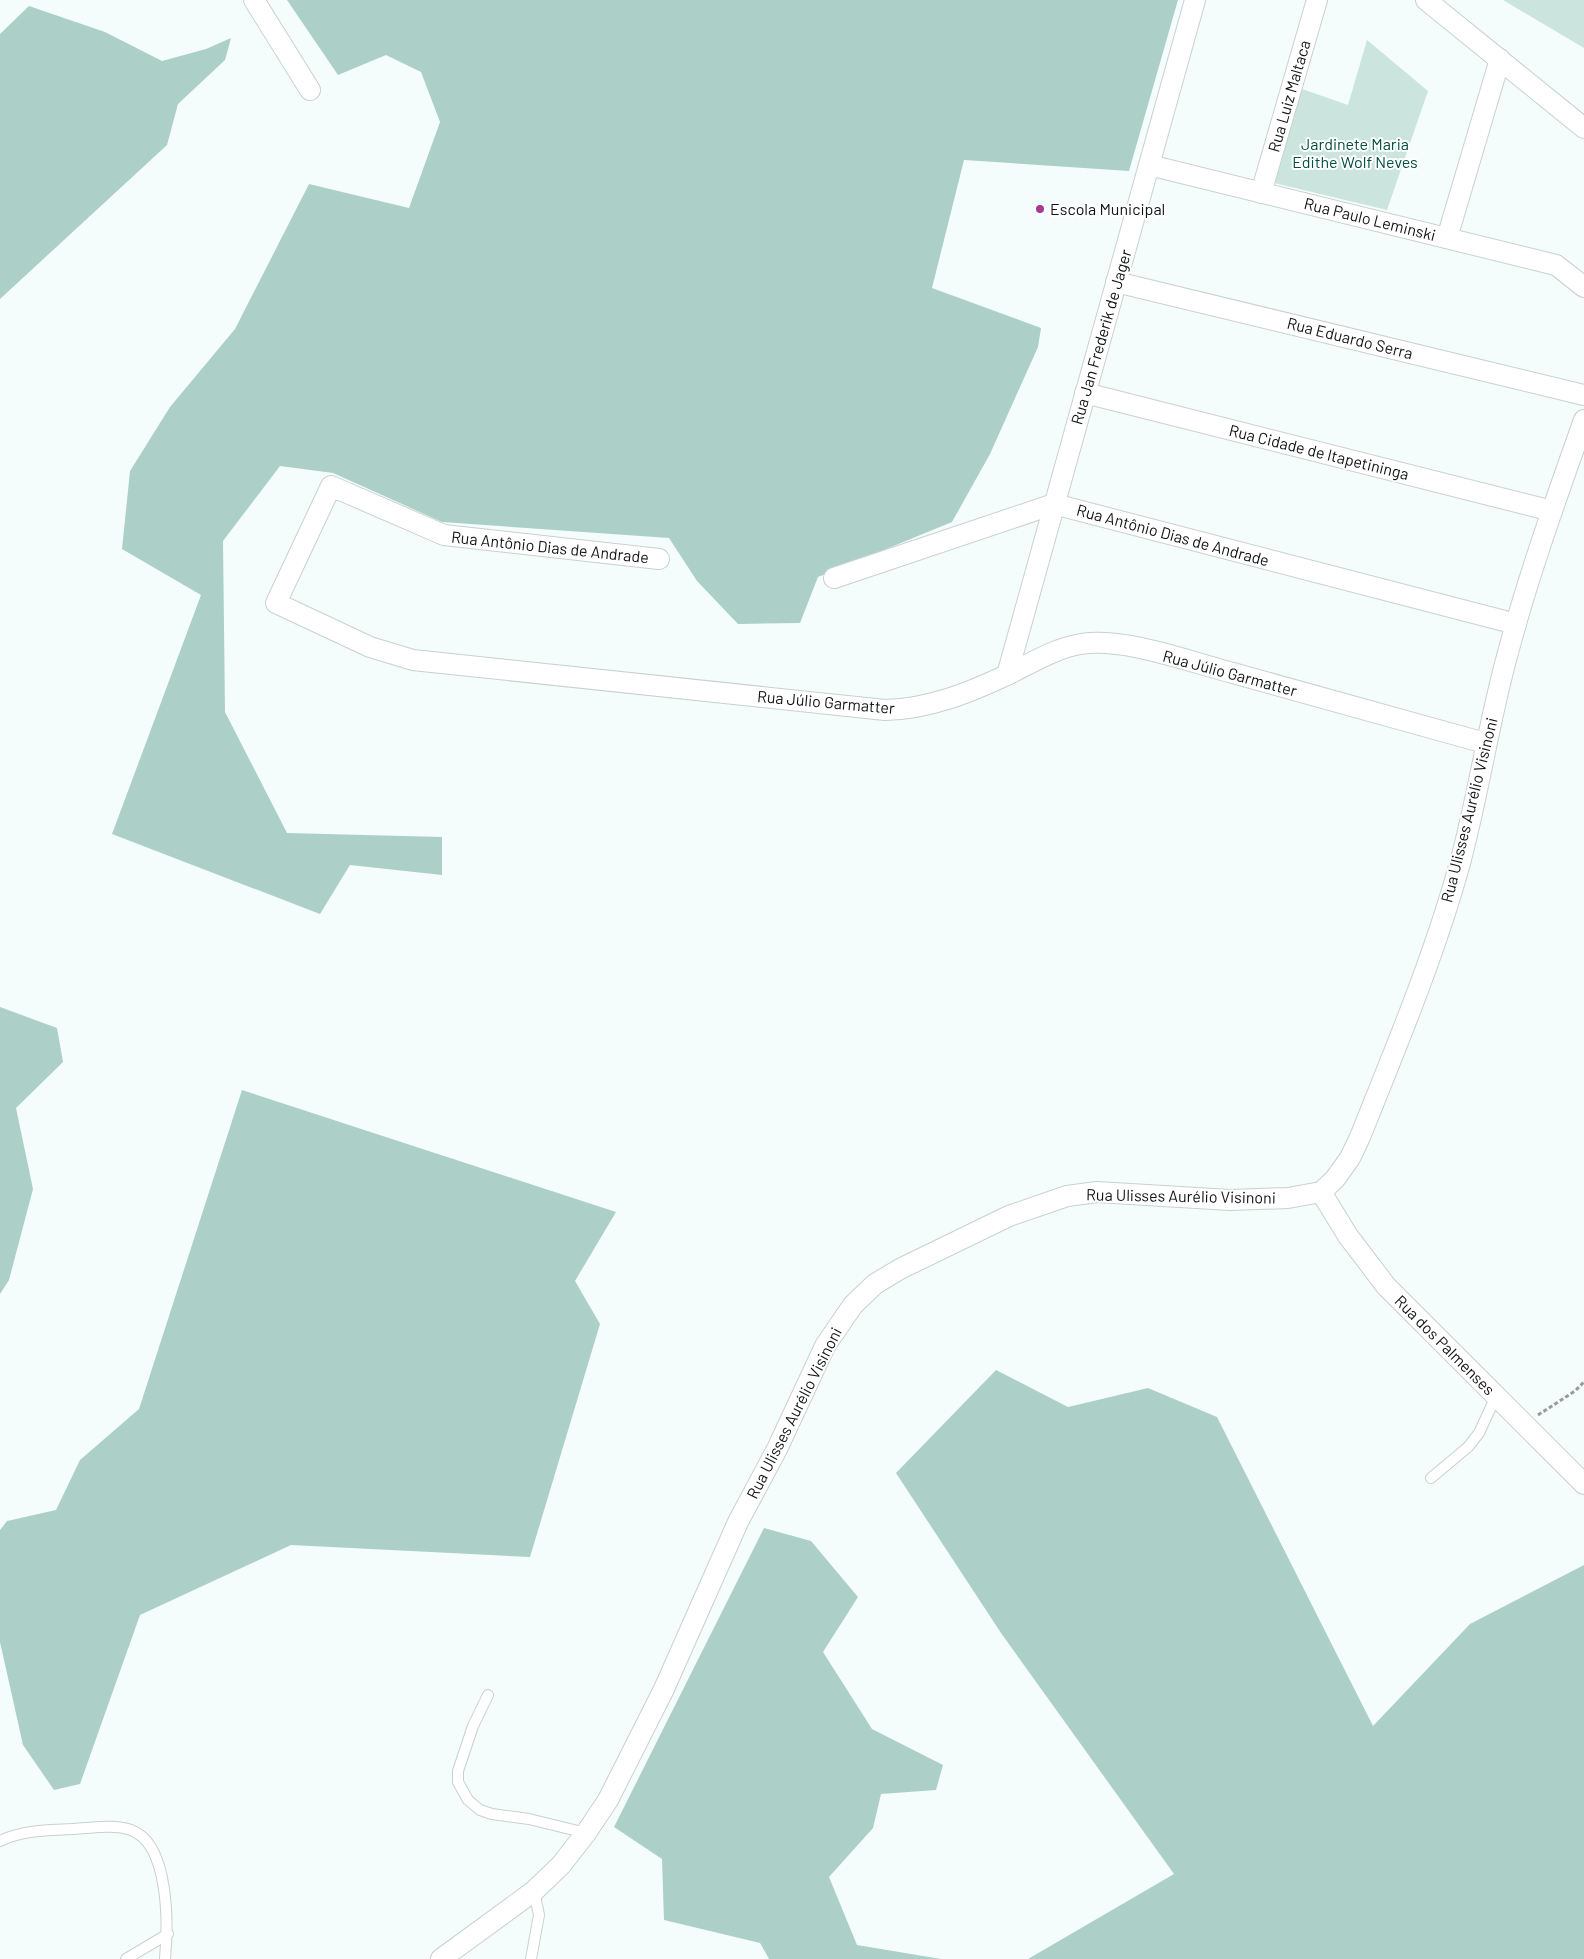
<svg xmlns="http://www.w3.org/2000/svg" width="1584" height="1959" viewBox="0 0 1584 1959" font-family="Barlow,sans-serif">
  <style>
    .green { fill: #cbe5de }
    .forest { fill: #acd0c7 }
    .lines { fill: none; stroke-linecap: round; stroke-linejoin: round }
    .service-casing { stroke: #c9d1cf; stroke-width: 12 }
    .minor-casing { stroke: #c9d1cf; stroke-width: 22 }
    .path { stroke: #969c9b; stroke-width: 3; stroke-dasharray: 4 2.5; stroke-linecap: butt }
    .service { stroke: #fff; stroke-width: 10 }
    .minor { stroke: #fff; stroke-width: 20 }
    .poi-dot { fill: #a53999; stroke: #fff; stroke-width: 2 }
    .labels { text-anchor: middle; stroke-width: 4; stroke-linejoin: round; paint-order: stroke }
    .street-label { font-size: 16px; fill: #111413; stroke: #fff }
    .park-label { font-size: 16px; fill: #004e42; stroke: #fff }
    .poi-label { font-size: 16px; fill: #111413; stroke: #fff; text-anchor: start }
  </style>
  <rect width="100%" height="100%" fill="#f4fdfb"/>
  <g class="green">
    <path d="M 1503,0 L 1584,0 L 1584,48 Z"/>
    <path d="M 1367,40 L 1428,91 L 1387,210 L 1274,183 L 1302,89 L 1348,105 Z"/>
  </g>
  <g class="forest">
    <path d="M 287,0 L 1178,0 L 1129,171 L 964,160 L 932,288 L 1041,328 L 1038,347 L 990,454 L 952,522 L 818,577 L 800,623 L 738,624 L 697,581 L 669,538 L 442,522 L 333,473 L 280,466 L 223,541 L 225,712 L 287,833 L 442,837 L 442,875 L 350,865 L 320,914 L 112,834 L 201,595 L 122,549 L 130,471 L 170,407 L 235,329 L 309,184 L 409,208 L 440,122 L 421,72 L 386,55 L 338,75 Z"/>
    <path d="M 29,6 L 105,32 L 162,61 L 206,49 L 231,38 L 225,60 L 178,104 L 167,145 L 0,299 L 0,34 Z"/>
    <path d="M 0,1007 L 57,1028 L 63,1062 L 16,1108 L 33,1189 L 9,1280 L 0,1294 Z"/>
    <path d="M 242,1090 L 616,1212 L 575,1281 L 600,1324 L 530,1557 L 291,1545 L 140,1615 L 80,1784 L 54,1790 L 23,1745 L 0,1642 L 0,1530 L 7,1521 L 56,1510 L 80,1460 L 139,1409 Z"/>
    <path d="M 996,1370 L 1068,1407 L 1148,1388 L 1217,1417 L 1373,1726 L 1470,1624 L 1584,1565 L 1584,1959 L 1028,1959 L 1174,1874 L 1001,1633 L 896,1473 Z"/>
    <path d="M 764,1528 L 811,1541 L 858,1597 L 823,1652 L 872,1729 L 943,1765 L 936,1790 L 881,1794 L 873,1828 L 829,1877 L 857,1945 L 941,1959 L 769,1959 L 760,1943 L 664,1920 L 662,1859 L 614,1827 Z"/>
  </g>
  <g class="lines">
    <defs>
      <g id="service">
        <path d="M 1431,1478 L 1468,1447 L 1479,1433 L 1496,1396"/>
        <path d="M 488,1695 L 473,1726 L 458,1771 L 458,1782 L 468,1800 L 480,1810 L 492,1814 L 529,1819 L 586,1833"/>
        <path d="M 0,1841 C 23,1830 49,1830 74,1829 C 92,1828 114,1824 131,1830 C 170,1844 168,1926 165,1959"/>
        <path d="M 126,1959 L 168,1934"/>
        <path d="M 531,1959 L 539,1915 L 534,1891"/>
      </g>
      <g id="minor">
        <path d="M 254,0 L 310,90"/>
        <path d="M 1426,0 L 1584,128"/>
        <path d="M 1149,165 L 1556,265 L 1584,287"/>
        <path d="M 1261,193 L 1317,0"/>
        <path d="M 1447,238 L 1500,59"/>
        <path d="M 1116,282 L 1584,395"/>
        <path d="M 1085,393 L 1552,511"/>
        <path d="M 659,559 L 444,535 L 331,486 L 276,603 L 370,647 L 413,660 L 885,710 C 930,709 971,692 1011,673 C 1033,662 1056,648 1081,644 C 1124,637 1190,662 1233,673 C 1317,696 1401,719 1485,743"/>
        <path d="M 834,578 L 1054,504 L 1516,624"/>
        <path d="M 1007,675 L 1195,0"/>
        <path d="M 1321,1192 L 1348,1236 L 1386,1286 L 1584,1484"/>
        <path d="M 441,1959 L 534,1891 L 561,1865 L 586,1833 L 608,1800 L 664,1689 L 738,1522 L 777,1449 L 825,1346 L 853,1305 L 875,1284 L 900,1269 L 1009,1216 L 1067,1196 L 1097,1192 L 1230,1200 L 1288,1198 L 1321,1192 L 1335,1179 L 1350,1158 L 1360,1137 C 1396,1047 1434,957 1460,863 C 1478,796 1488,727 1506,660 C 1527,579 1556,499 1584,420"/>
      </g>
    </defs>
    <use href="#service" class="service-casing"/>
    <use href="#minor" class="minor-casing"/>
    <path class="path" d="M 1538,1415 L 1575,1391 L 1584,1382"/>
    <use href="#service" class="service"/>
    <use href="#minor" class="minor"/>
  </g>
  <circle class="poi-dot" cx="1040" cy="209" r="5"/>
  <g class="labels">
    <g class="street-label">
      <text transform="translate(1289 96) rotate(-74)" y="6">Rua Luiz Maltaca</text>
      <text transform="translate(1370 219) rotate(14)" y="6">Rua Paulo Leminski</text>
      <text transform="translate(1101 337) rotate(-74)" y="6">Rua Jan Frederik de Jager</text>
      <text transform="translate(1350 338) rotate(14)" y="6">Rua Eduardo Serra</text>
      <text transform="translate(1319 452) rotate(14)" y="6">Rua Cidade de Itapetininga</text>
      <text transform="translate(1173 535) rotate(15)" y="6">Rua Antônio Dias de Andrade</text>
      <text transform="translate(550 547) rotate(6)" y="6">Rua Antônio Dias de Andrade</text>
      <text transform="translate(1230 673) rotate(15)" y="6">Rua Júlio Garmatter</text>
      <text transform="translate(826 702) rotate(5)" y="6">Rua Júlio Garmatter</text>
      <text transform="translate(1469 810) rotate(-76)" y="6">Rua Ulisses Aurélio Visinoni</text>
      <text transform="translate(1181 1196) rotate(1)" y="6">Rua Ulisses Aurélio Visinoni</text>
      <text transform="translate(1445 1345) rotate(45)" y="6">Rua dos Palmenses</text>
      <text transform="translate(794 1413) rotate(-63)" y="6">Rua Ulisses Aurélio Visinoni</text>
    </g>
    <g class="park-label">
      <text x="1355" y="150">Jardinete Maria<tspan x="1355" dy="18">Edithe Wolf Neves</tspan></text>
    </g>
    <g class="poi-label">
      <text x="1050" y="215">Escola Municipal</text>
    </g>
  </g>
</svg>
